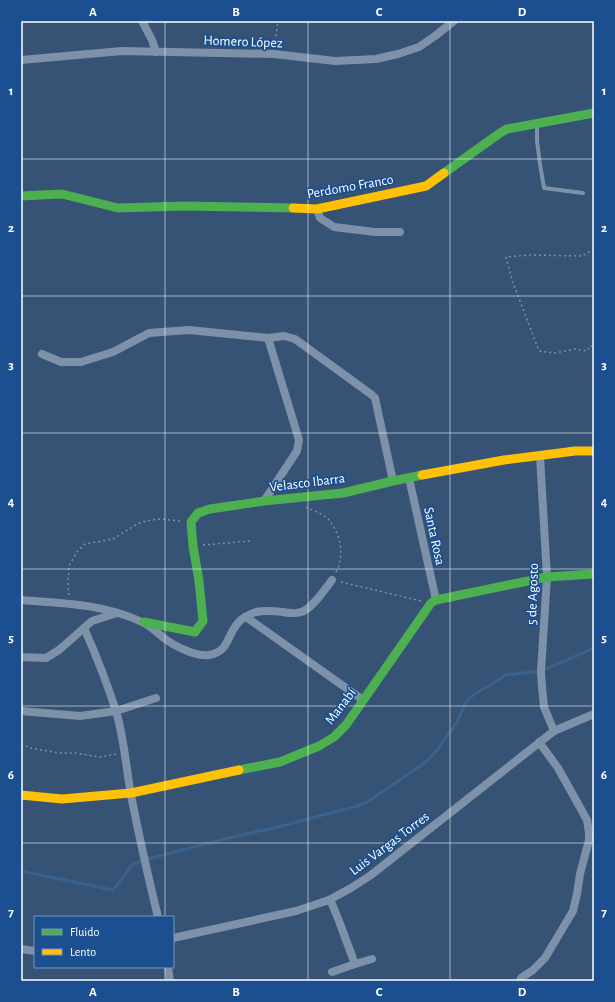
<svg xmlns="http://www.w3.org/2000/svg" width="615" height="1002" viewBox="0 0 615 1002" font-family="'Alegreya Sans',sans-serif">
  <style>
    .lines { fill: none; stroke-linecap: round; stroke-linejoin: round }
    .stream { stroke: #3b618d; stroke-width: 3 }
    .path { stroke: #7d92a8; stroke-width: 1.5; stroke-dasharray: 2 3; stroke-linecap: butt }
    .lane { stroke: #7d92a8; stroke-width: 4 }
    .street { stroke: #7d92a8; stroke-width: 8 }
    .fast { stroke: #4caf50; stroke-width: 9 }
    .slow { stroke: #ffc107; stroke-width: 9 }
    .grid { fill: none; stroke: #fff; stroke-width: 1; stroke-opacity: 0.55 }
    .labels { text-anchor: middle; stroke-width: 3.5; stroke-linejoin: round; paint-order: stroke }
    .street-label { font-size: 14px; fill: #fff; stroke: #1b4f8f }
    .neatline { fill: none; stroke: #fff; stroke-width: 1.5 }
    .grid-label { font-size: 13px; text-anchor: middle; font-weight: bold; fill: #fff }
  </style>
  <rect width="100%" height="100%" fill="#365274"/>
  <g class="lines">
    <path class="stream" d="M 21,871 L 113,890 L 132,865 L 144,860 L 233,837 L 278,827 L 334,812 L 355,807 L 367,802 L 426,762 L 437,750 L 457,722 L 464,706 L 467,701 L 476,693 L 494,683 L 505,675 L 541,671 L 583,653 L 594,647"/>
    <g class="path">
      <path d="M 275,46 L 278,21"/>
      <path d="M 594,249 L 582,256 L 529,255 L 506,257 L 512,280 L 539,351 L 555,353 L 575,349 L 587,351 L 590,346 L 594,346"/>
      <path d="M 306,507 C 312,510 320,513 326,517 C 337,527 343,546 340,560 C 340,564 338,568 336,572"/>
      <path d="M 203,545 L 251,541"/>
      <path d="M 341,582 L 421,601"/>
      <path d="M 69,595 L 68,584 L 69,566 L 76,553 L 85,544 L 113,539 L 137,524 L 146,521 L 159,519 L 181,521"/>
      <path d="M 21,744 L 30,748 L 60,753 L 75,753 L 100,757 L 117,754"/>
    </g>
    <path class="lane" d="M 537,124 L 537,141 L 540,164 L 544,188 L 583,193"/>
    <g class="street">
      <path d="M 142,21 L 152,40 L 156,52"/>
      <path d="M 21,60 L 122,51 L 274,54 L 335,61 L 376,59 L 398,54 L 419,47 L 435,36 L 454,21"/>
      <path d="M 317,209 L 320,218 L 334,227 L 375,232 L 400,232"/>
      <path d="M 42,354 L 61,362 L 81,362 L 113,352 L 149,333 L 189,330 L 268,338 L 284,336 L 295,339 L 372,395 L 375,398 L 393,481"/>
      <path d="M 540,456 L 547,577 L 541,671 L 542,687 L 544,707 L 554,731"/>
      <path d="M 409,478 L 436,600"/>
      <path d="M 264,501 L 297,451 L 299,440 L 268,338"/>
      <path d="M 21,600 C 62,603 104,604 142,622 C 150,625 157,633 164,638 C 174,646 196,657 209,655 C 230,651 226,636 238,623 C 242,618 249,614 256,612 C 265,610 274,611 283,612 C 288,613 295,614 301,612 C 312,609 325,589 332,580"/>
      <path d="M 246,617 L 363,700"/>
      <path d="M 84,628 C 96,655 107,683 116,711 C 124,738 126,767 131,795 C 139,836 148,876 158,917"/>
      <path d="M 21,657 L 46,658 L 59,650 L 92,621 L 117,613"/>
      <path d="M 21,711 L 80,716 L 116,711 L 156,698"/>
      <path d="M 329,900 L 332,904 L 339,921 L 355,964"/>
      <path d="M 173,938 L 296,911 L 329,900 L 351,888 L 371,875 L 554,731 L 594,714"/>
      <path d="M 21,949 L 35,951"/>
      <path d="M 168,967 L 170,981"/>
      <path d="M 332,972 L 355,964 L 372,959"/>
      <path d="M 520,981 L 521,978 L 533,970 L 545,958 L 573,911 L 577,894 L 580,874 L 589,840 L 589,833 L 587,820 L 558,768 L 539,742"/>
    </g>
    <g class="fast">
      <path d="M 444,173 L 500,133 L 507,129 L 594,113"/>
      <path d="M 21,196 L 62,194 L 118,208 L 183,206 L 293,208"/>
      <path d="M 144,622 L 195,632 L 203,621 L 199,581 L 193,546 L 191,522 L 198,513 L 210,509 L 264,501 L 343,493 L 393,481 L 422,475"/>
      <path d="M 239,770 L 280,762 L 319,746 L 334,737 L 346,725 L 431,603 L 436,600 L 547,577 L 594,574"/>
    </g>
    <g class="slow">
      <path d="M 293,208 L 317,209 L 426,186 L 444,173"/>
      <path d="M 422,475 L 504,460 L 575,451 L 594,451"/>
      <path d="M 21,795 L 62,799 L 131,793 L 239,770"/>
    </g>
  </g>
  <path class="grid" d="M 165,21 L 165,917M 308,21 L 308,981M 450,21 L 450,981M 21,159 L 594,159M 21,296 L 594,296M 21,433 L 594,433M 21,569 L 594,569M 21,706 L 594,706M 21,843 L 594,843M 165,967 L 165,981"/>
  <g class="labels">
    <g class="street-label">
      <text transform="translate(243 41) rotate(2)" y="5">Homero López</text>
      <text transform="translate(350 186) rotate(-10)" y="5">Perdomo Franco</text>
      <text transform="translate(307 482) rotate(-7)" y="5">Velasco Ibarra</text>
      <text transform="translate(435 536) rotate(78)" y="5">Santa Rosa</text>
      <text transform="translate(532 594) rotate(-88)" y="5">5 de Agosto</text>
      <text transform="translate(340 706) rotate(-53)" y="5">Manabí</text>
      <text transform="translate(389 843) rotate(-37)" y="5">Luis Vargas Torres</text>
    </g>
  </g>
  <rect width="615" height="1002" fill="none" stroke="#1b4f8f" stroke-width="44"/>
  <rect x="34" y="916" width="140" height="52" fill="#1b4f8f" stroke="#7695bc"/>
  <rect x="42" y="929" width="20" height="6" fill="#4caf50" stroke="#7695bc"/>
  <text x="70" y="936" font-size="12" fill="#ffffff">Fluido</text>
  <rect x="42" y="949" width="20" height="6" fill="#ffc107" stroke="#7695bc"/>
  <text x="70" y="956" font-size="12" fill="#ffffff">Lento</text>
  <rect x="22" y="22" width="571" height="958" class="neatline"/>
  <g class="grid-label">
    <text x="93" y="16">A</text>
    <text x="236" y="16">B</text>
    <text x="379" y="16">C</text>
    <text x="522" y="16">D</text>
    <text x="11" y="95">1</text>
    <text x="604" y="95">1</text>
    <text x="11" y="232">2</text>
    <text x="604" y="232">2</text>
    <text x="11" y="369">3</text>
    <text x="604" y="369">3</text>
    <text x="11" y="506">4</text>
    <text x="604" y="506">4</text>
    <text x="11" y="642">5</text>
    <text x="604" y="642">5</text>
    <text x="11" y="779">6</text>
    <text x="604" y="779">6</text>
    <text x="11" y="916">7</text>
    <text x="604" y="916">7</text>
    <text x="93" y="996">A</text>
    <text x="236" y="996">B</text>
    <text x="379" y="996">C</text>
    <text x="522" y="996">D</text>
  </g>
</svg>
